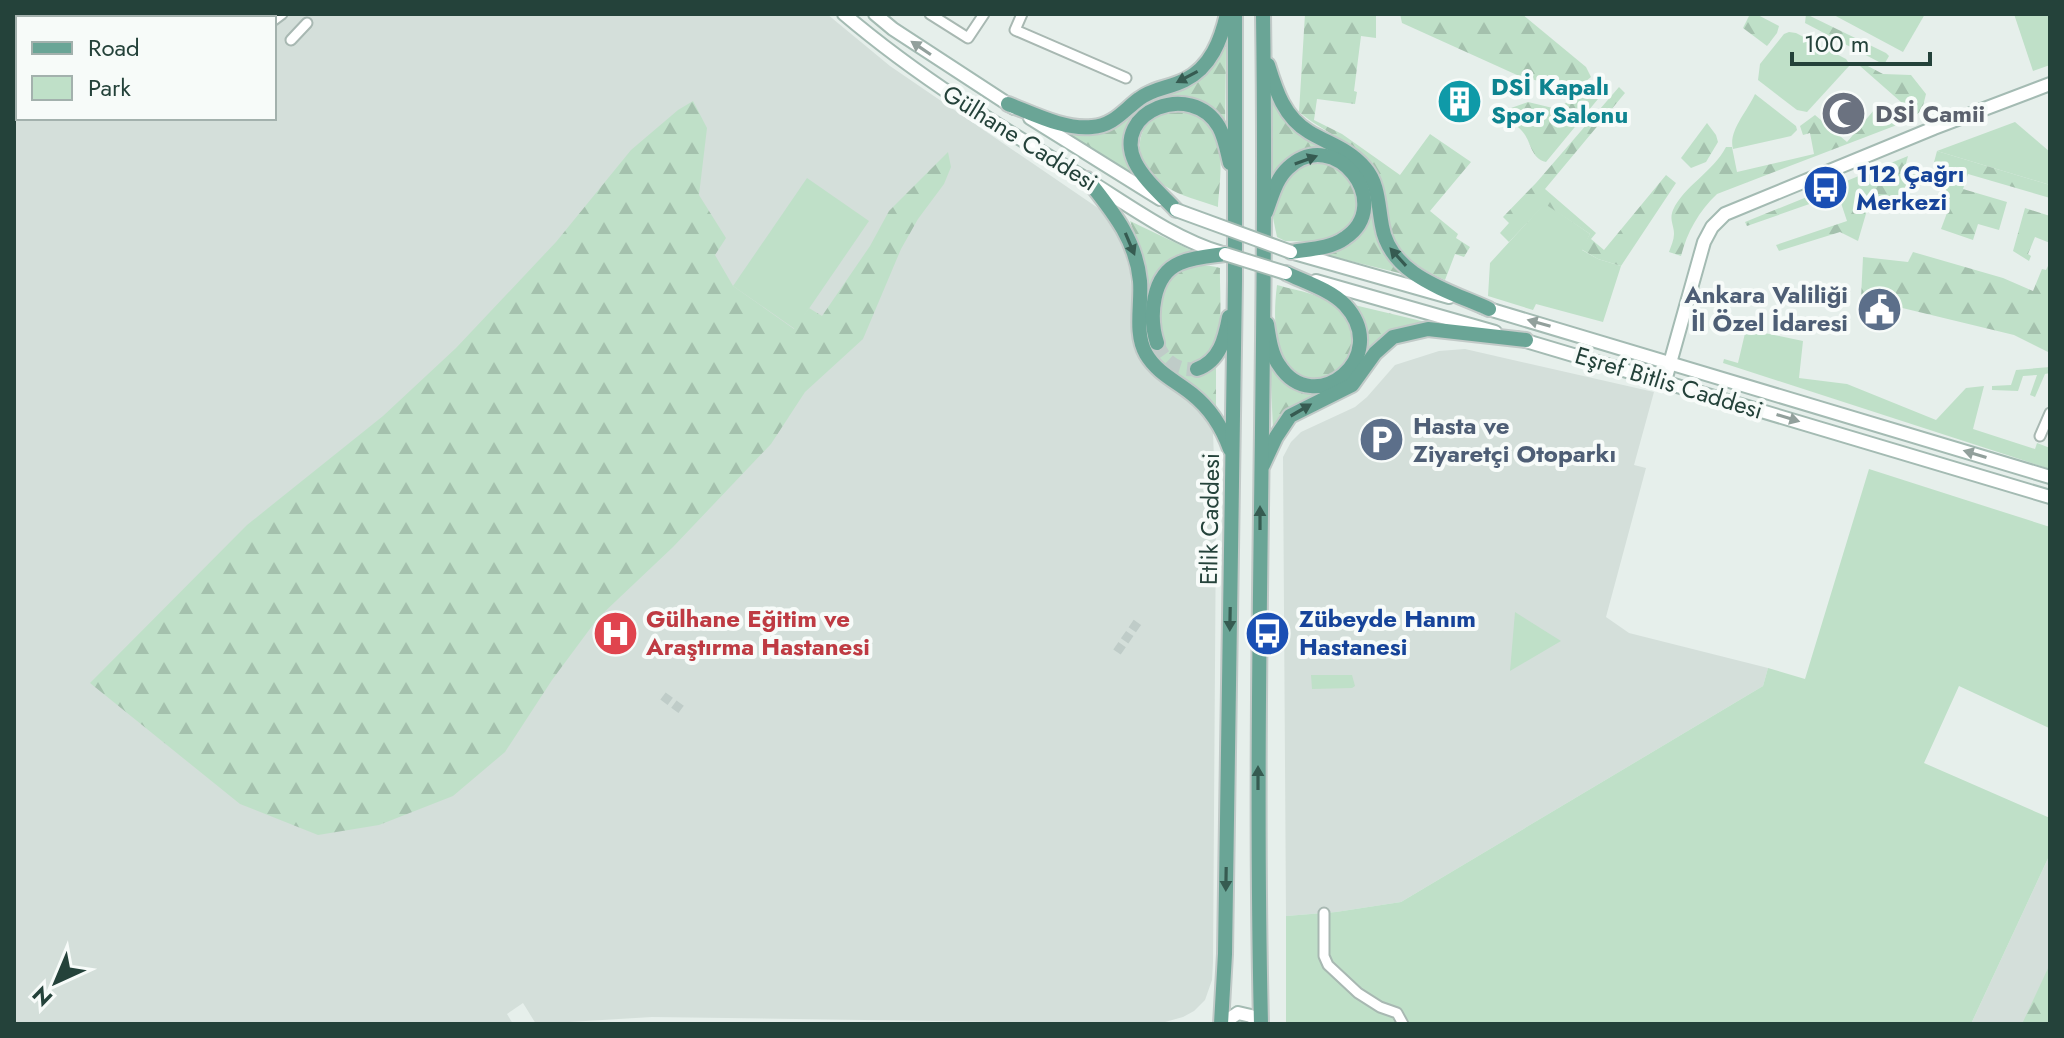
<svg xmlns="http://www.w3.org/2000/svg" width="2064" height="1038" viewBox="0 0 2064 1038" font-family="Jost,sans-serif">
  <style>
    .built { fill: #d4dfda; fill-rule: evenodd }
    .green { fill: #bfe0c8 }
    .forest { fill: url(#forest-firs) }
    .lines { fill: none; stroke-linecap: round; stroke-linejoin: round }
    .minor-tunnel { stroke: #bfccc8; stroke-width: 9; stroke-dasharray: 9 4.5; stroke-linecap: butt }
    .primary-tunnel { stroke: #bfccc8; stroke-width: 14; stroke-dasharray: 14 7; stroke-linecap: butt }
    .minor-casing { stroke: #a8b8b2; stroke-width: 13 }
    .secondary-casing { stroke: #a4bbb3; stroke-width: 16 }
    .primary-casing { stroke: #c2cac8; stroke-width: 18 }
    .minor { stroke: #fff; stroke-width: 9 }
    .secondary { stroke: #fff; stroke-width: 12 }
    .primary { stroke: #6aa596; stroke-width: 14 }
    .secondary-bridge-casing { stroke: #a4bbb3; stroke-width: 16; stroke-linecap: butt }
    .secondary-bridge { stroke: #fff; stroke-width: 12 }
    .oneway { fill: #92a09c }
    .oneway2 { fill: #365b51 }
    .labels { text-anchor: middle; stroke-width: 8; stroke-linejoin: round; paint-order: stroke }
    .culture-label { font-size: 24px; font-weight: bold; fill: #0d838f; stroke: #f7fbf9; text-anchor: start }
    .worship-label { font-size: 24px; font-weight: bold; fill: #5b616d; stroke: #f7fbf9; text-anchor: start }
    .street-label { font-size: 24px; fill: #24423a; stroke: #f7fbf9 }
    .transit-label { font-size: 24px; font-weight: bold; fill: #164399; stroke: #f7fbf9; text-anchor: start }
    .service-label { font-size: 24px; font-weight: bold; fill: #4e5e75; stroke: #f7fbf9; text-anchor: end }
    .health-label { font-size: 24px; font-weight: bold; fill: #be3a42; stroke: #f7fbf9; text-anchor: start }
  </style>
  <defs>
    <pattern id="forest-firs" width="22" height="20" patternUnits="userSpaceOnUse" patternTransform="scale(2)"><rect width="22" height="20" fill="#bfe0c8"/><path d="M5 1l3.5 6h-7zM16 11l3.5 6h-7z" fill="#a4c1ad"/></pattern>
  </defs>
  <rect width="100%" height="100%" fill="#e6efeb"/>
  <g class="built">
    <path d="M 14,14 L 827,14 L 890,66 L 1098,208 L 1112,225 L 1123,245 L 1130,272 L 1134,328 L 1143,357 L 1157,377 L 1200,411 L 1213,432 L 1216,516 L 1213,962 L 1212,980 L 1205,1000 L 1194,1011 L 1183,1017 L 1158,1024 L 1138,1024 L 652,1017 L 536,1024 L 523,1003 L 507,1014 L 513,1024 L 14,1024 ZM 18,18 L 274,18 L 274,118 L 18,118 Z"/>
    <path d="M 1465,349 L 1654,392 L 1634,465 L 1646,468 L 1606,617 L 1629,633 L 1768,668 L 1763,686 L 1401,902 L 1336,912 L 1286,916 L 1283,457 L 1291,442 L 1301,432 L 1355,407 L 1367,397 L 1395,365 L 1439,351 Z"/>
    <path d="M 2050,854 L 2050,1024 L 1971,1024 Z"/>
  </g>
  <g class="green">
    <path d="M 1832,14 L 1925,14 L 1903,52 Z"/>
    <path d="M 2014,14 L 2050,14 L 2050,65 L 2033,71 Z"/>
    <path d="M 1789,32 L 1796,33 L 1846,59 L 1850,65 L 1807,112 L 1797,110 L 1758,80 L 1760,64 L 1784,34 Z"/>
    <path d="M 1755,94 L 1796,126 L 1797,130 L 1791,136 L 1733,149 C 1728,131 1747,112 1755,94 Z"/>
    <path d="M 2015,122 L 2050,152 L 2050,185 L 1937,151 Z"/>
    <path d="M 807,178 L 869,221 L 795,329 L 733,286 Z"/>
    <path d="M 1545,203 L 1590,234 L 1582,250 L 1598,259 L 1621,266 L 1603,322 L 1536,304 L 1533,310 L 1488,296 L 1490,263 Z"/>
    <path d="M 1746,329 L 1803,341 L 1799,378 L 1847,384 L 1936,420 L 1966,388 L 1984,386 L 1973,429 L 2035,449 L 2037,443 L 2050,448 L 2050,469 L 1723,363 L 1724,359 L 1738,363 Z"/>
    <path d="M 2050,367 L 2050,373 L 2045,374 L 2035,397 L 2030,395 L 2037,375 L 2023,376 L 2018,391 L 1992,390 L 1992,386 L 2011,385 L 2016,370 Z"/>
    <path d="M 1869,469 L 2050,527 L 2049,728 L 1959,686 L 1924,763 L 2050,818 L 2050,854 L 1971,1024 L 1286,1024 L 1286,916 L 1336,912 L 1401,902 L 1763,686 L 1768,668 L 1805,679 Z"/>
    <path d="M 1515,612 L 1561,641 L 1510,671 Z"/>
    <path d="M 1311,675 L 1352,675 L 1355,686 L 1352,688 L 1312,689 Z"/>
  </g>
  <g class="forest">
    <path d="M 1305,14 L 1376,14 L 1376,38 L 1361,36 L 1354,91 L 1357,92 L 1355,104 L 1317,99 L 1314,120 L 1342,134 L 1400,175 L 1430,134 L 1471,162 L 1430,211 L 1458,234 L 1456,238 L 1470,247 L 1464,257 L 1455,254 L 1445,280 C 1416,268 1391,249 1386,215 C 1384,201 1385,186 1377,173 C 1358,144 1324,133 1299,112 Z"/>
    <path d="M 1400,14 L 1522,14 L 1586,67 L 1591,77 L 1574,91 L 1517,75 L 1402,23 Z"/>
    <path d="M 1750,14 L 1756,14 L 1779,26 L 1777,33 L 1767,46 L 1743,28 Z"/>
    <path d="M 1806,14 L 1886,53 L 1889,56 L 1885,63 L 1879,62 L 1805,23 Z"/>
    <path d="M 1226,47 L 1225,129 L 1202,104 L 1188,98 L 1165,97 L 1151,105 L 1129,158 L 1134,177 L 1043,120 L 1096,133 L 1115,127 L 1150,98 L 1208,71 Z"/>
    <path d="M 1862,63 L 1883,74 L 1911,75 L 1926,94 L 1922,110 L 1910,120 L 1717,194 C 1699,211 1687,232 1681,256 L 1669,252 C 1671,246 1674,240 1674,234 C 1674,225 1669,220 1673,210 C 1684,186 1713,172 1726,147 L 1732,147 L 1737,172 L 1814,154 L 1810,133 L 1803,135 L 1800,126 L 1815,115 L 1847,142 L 1874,110 L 1886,120 L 1901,102 L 1860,66 Z"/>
    <path d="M 1619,87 L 1625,93 L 1545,189 L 1596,233 L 1591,239 L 1604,250 L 1666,175 L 1676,183 L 1621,266 L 1598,259 L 1581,249 L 1590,234 L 1545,204 L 1509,242 L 1500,233 L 1509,223 L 1503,217 L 1536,183 Z"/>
    <path d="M 1586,89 L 1596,92 L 1598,99 L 1546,162 C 1530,158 1532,142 1522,131 C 1517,125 1512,124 1508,116 L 1511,108 L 1528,102 L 1557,109 Z"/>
    <path d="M 1270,93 L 1280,112 L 1340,153 L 1362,173 L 1403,274 L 1318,253 L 1337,248 L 1367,197 L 1327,152 L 1267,189 Z"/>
    <path d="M 693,101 L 707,128 L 699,195 L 726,238 L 715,255 L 733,286 L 794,329 L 809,308 L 822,316 L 870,246 L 889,211 L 948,152 L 951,167 L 944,184 L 918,219 L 901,249 L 863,339 L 805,392 L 771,444 L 673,547 L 598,618 L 552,680 L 505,752 L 453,796 L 379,825 L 318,835 L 240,804 L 90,683 L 247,525 L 383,416 L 456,348 L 556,242 L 631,150 L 678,110 Z"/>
    <path d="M 1178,110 C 1231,118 1221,166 1218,207 C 1201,201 1180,196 1165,186 C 1143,173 1130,143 1149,122 C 1156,114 1168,112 1178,110 Z"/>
    <path d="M 1707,123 L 1716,135 L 1718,142 L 1706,162 L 1691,168 L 1681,158 Z"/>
    <path d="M 1937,151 L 2050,185 L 2050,198 L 1968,174 L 1963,189 L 2007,202 L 1999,230 L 1978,224 L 1973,240 L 1941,229 L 1947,213 L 1939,209 L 1948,184 L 1952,185 L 1957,174 L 1933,166 Z"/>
    <path d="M 1908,156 L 1904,171 L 1918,175 L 1905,189 L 1901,209 L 1870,200 L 1858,241 L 1840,232 L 1779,251 L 1776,245 L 1847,221 L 1838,194 L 1747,226 L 1745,222 Z"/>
    <path d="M 1328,160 L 1342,170 L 1360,196 L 1353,225 L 1327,242 L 1285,241 L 1277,237 L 1273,218 L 1278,189 L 1299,165 Z"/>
    <path d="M 2025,208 L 2050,216 L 2050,243 L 2035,237 L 2028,254 L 2031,256 L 2029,261 L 2013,251 Z"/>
    <path d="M 1130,221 L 1197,253 C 1148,269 1142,297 1153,345 L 1161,342 C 1140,298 1170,254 1220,268 C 1219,298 1228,352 1197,366 L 1199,373 L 1216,368 L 1216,407 L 1199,391 L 1167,370 L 1156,359 L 1145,330 L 1144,263 Z"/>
    <path d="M 1913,252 L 2003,278 L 2033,291 L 2042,269 L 2046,270 L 2050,262 L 2050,353 L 2014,335 L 1861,298 L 1863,257 L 1908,262 Z"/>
    <path d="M 1277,285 C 1298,291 1324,294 1340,310 C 1398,366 1257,444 1277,285 Z"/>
    <path d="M 1350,304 L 1430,323 L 1396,329 L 1352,378 L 1294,406 L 1273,430 L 1270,362 C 1278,377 1289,382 1304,389 L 1359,363 Z"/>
    <path d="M 2050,964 L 2049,1024 L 2022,1024 Z"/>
  </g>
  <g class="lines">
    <g class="minor-tunnel">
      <path d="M 1117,652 L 1139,620"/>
      <path d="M 663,696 L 682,710"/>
    </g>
    <path class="primary-tunnel" d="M 1157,343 C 1164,362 1177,371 1197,369"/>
    <defs>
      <g id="minor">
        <path d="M 930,14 L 968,38 L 984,14"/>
        <path d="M 1022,14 L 1015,30 L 1126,78"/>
        <path d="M 274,20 L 282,14"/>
        <path d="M 291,40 L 307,23"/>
        <path d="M 2040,436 L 2050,413"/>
        <path d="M 1324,913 L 1324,956 L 1328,965 L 1358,993 L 1380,1007 L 1397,1013 L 1403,1024"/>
      </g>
      <g id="secondary">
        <path d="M 844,14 C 918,77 1000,127 1083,177 C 1127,204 1172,238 1222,253"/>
        <path d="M 875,14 L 893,29 L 1014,108"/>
        <path d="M 1030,118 L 1160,199"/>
        <path d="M 1294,253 L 1449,297"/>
        <path d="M 1316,281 L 1495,332"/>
        <path d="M 1482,307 L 2050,477"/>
        <path d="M 1516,338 L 2050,497"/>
        <path d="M 1665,381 L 1704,242 L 1712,227 L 1725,214 L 1934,128 L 2050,84"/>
        <path d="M 1222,1024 L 1238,1013 L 1251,1016 L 1260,1024"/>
      </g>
      <g id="primary">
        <path d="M 1268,65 C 1276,91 1284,117 1309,132 C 1329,144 1349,149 1365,168 C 1379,184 1378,206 1382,226 C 1390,276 1450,291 1489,309"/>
        <path d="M 1008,104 C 1034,114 1065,130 1092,127 C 1113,126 1124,110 1139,99 C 1153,88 1170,88 1185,80 C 1211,67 1221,40 1227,14"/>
        <path d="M 1087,179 C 1112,211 1136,239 1140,281 C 1142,304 1134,333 1146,354 C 1157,373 1176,381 1192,394 C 1211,409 1222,427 1230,449"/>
        <path d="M 1176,210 C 1162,195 1144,180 1135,162 C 1111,111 1192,80 1219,127 C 1225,138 1227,151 1230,163"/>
        <path d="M 1266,212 C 1272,196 1276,179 1288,168 C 1335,124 1396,204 1345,238 C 1330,249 1309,249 1291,252"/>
        <path d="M 1267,324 C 1269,337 1271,354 1279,365 C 1314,420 1393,357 1345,305 C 1331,290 1305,282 1286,273"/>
        <path d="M 1157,343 C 1149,318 1151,275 1180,263 C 1194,257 1210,256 1225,254"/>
        <path d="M 1197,369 C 1220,361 1225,338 1229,317"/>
        <path d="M 1263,465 L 1276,437 L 1290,416 L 1352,385 L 1375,353 L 1393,337 L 1428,329 L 1526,340"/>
        <path d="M 1221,1024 L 1225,954 L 1235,281 L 1235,14"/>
        <path d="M 1261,1024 C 1253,687 1268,351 1263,14"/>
      </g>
    </defs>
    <use href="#minor" class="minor-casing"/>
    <use href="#secondary" class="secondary-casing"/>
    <use href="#primary" class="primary-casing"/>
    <use href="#minor" class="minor"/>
    <use href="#secondary" class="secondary"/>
    <use href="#primary" class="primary"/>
    <defs>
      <g id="secondary-bridge">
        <path d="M 1176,210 L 1291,252"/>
        <path d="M 1225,254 L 1286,273"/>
      </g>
    </defs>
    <use href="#secondary-bridge" class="secondary-bridge-casing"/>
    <use href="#secondary-bridge" class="secondary-bridge"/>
  </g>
  <defs><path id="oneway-solid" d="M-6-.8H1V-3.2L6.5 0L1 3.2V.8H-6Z" transform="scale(2)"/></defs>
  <g class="oneway">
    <use href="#oneway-solid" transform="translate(921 48) rotate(-146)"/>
    <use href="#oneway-solid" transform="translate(1539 323) rotate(-164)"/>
    <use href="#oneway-solid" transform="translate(1788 418) rotate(17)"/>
    <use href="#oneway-solid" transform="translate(1975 454) rotate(-163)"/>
  </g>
  <g class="oneway2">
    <use href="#oneway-solid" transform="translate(1187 77) rotate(152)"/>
    <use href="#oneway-solid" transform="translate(1306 160) rotate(-20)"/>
    <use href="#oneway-solid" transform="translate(1130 244) rotate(67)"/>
    <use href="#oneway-solid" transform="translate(1398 257) rotate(-132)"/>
    <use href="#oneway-solid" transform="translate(1301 410) rotate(-30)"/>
    <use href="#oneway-solid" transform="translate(1260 518) rotate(-90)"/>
    <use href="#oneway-solid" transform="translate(1230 619) rotate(91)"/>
    <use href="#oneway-solid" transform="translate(1258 778) rotate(-90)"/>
    <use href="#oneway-solid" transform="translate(1226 879) rotate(91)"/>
  </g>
  <defs>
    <symbol id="building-disc" viewBox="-11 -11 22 22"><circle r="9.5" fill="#0f9aa8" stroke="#f7fbf9"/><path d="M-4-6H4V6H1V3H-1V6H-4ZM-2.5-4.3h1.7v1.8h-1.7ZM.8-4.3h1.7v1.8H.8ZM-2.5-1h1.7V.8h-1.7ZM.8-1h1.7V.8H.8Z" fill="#fff"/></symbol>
    <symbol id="mosque-disc" viewBox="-11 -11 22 22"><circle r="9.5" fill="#6b7280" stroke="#f7fbf9"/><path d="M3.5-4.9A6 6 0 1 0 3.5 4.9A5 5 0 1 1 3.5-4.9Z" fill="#fff"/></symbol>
    <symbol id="bus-disc" viewBox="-11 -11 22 22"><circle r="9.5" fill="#1a4fb4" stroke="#f7fbf9"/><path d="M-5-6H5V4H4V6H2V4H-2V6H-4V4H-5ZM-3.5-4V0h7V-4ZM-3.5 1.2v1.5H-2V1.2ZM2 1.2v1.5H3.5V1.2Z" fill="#fff"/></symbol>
    <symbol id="civic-disc" viewBox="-11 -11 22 22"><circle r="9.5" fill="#5c6f8a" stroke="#f7fbf9"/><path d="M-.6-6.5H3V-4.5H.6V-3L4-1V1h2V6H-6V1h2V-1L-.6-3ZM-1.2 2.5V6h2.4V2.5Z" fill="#fff"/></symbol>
    <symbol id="parking-disc" viewBox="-11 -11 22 22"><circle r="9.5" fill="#5c6f8a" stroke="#f7fbf9"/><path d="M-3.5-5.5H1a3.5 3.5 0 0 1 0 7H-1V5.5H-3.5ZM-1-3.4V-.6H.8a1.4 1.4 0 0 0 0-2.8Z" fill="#fff"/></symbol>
    <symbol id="hospital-disc" viewBox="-11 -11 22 22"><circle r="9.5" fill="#e0444e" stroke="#f7fbf9"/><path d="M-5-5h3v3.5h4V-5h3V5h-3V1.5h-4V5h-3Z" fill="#fff"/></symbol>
  </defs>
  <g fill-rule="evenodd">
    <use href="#building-disc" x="1434" y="76" width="51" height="51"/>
    <use href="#mosque-disc" x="1818" y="88" width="51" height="51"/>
    <use href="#bus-disc" x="1800" y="162" width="51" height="51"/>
    <use href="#civic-disc" x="1854" y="284" width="51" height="51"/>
    <use href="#parking-disc" x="1356" y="414" width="51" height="51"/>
    <use href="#hospital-disc" x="590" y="608" width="51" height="51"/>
    <use href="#bus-disc" x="1242" y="608" width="51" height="51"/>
  </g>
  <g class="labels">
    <g class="culture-label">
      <text x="1491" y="95">DSİ Kapalı<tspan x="1491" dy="28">Spor Salonu</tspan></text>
    </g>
    <g class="worship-label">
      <text x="1875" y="122">DSİ Camii</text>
    </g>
    <g class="street-label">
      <text transform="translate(1020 138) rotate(32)" y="8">Gülhane Caddesi</text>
      <text transform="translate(1669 383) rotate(17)" y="8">Eşref Bitlis Caddesi</text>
      <text transform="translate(1210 519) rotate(-89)" y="8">Etlik Caddesi</text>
    </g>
    <g class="transit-label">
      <text x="1856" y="182">112 Çağrı<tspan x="1856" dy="28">Merkezi</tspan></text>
      <text x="1299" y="627">Zübeyde Hanım<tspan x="1299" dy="28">Hastanesi</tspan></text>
    </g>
    <g class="service-label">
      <text x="1848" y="303">Ankara Valiliği<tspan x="1848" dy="28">İl Özel İdaresi</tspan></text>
      <text x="1413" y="434" text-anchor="start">Hasta ve<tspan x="1413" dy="28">Ziyaretçi Otoparkı</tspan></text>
    </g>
    <g class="health-label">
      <text x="646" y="627">Gülhane Eğitim ve<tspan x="646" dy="28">Araştırma Hastanesi</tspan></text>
    </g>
  </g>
  <rect width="2064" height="1038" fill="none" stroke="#24423a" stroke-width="32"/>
  <rect x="16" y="16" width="260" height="104" fill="#f7fbf9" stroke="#a3b1ad" stroke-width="2"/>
  <rect x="32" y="42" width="40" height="12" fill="#6aa596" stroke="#a3b1ad" stroke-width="2"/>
  <text x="88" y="56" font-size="24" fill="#24423a">Road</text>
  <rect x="32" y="76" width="40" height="24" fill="#bfe0c8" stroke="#a3b1ad" stroke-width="2"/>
  <text x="88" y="96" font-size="24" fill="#24423a">Park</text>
  <g transform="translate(56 982) rotate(224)" stroke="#f7fbf9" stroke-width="6" paint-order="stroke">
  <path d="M0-6L14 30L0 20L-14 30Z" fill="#24423a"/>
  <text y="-12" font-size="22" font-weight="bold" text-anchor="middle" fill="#24423a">N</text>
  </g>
  <path d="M1792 52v12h138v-12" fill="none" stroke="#24423a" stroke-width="4"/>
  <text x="1804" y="52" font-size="24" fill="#24423a" stroke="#f7fbf9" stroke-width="6" paint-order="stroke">100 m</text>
</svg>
